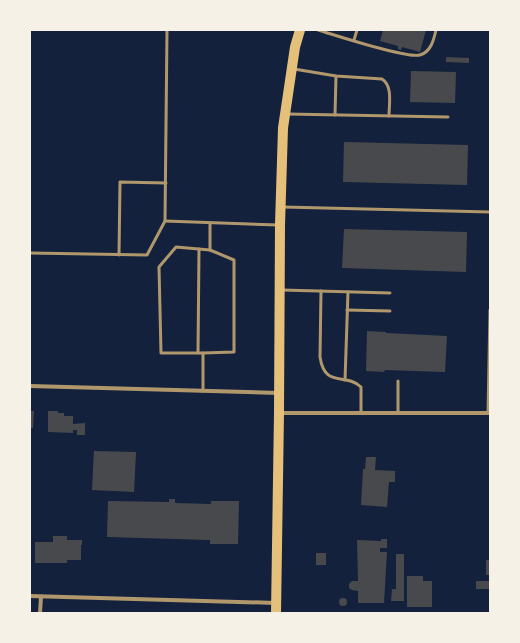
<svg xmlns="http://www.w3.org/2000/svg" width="520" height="643" viewBox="0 0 520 643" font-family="Barlow,sans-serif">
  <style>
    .building { fill: #48494c }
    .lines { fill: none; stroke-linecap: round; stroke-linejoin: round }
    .service { stroke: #b1986c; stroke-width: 3 }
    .minor { stroke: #b1986c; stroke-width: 4 }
    .trunk { stroke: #e5c07b; stroke-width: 10 }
  </style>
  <rect width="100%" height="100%" fill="#14213d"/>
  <g class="building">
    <path d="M 383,30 L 426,30 L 420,52 L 402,47 L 401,50 L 398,49 L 398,46 L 380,41 Z"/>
    <path d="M 446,57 L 469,58 L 469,63 L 446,62 Z"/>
    <path d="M 411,71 L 456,72 L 455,103 L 410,102 Z"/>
    <path d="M 344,142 L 468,145 L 467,185 L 343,182 Z"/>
    <path d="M 344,229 L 467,232 L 466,272 L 342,268 Z"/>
    <path d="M 367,331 L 386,332 L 386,333 L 447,336 L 445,372 L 385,370 L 384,372 L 366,371 Z"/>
    <path d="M 30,411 L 34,411 L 33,428 L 30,428 Z"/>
    <path d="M 48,411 L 58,411 L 58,413 L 64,413 L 64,416 L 73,416 L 73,424 L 85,423 L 85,435 L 77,435 L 77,430 L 73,430 L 73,433 L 48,432 Z"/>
    <path d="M 94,451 L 136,452 L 134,492 L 92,490 Z"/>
    <path d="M 366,457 L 376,457 L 375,470 L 395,471 L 395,482 L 389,482 L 387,507 L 361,505 L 363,469 L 365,469 Z"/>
    <path d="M 169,499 L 175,499 L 175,503 L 211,504 L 211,501 L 239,501 L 238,544 L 210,544 L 210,540 L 107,537 L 108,501 L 169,502 Z"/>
    <path d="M 53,536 L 67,536 L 67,540 L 82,540 L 82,545 L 81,545 L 81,560 L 67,560 L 67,563 L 35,563 L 35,542 L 53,542 Z"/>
    <path d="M 381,539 L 387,539 L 387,548 L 380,548 L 380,552 L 387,552 L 384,603 L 358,603 L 358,591 L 352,590 L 349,588 L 349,584 L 352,581 L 358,581 L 357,540 L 381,541 Z"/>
    <rect x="316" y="553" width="10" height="12"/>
    <path d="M 396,554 L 404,554 L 404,601 L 391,601 L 392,589 L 396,589 Z"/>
    <rect x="486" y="560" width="4" height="15"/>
    <path d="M 407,576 L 423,576 L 423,581 L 432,581 L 432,607 L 407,607 Z"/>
    <rect x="476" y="581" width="14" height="8"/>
    <circle cx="343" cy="602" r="4"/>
  </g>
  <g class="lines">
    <g class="service">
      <path d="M 318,30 C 335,35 407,59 420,55 C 431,52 434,39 436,30"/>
      <path d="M 354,40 L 357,30"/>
      <path d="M 294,69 L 336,76 L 382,79 C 393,86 389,104 389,116"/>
      <path d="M 287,114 L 448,117"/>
      <path d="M 335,115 L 336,76"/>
      <path d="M 283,207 L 490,212"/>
      <path d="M 165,221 L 278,225"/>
      <path d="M 30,253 L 147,255 L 165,221 L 167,30"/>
      <path d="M 119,255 L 120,182 L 166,183"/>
      <path d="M 282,290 L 390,293"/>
      <path d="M 321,291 L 320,357 C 325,389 345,372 361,387 L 361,413"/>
      <path d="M 347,310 L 390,311"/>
      <path d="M 198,353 L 199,249"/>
      <path d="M 203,353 L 234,352 L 234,260 L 210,250"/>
      <path d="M 345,380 L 348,292"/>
      <path d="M 203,391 L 203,353 L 161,353 L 159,267 L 176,247 L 210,250 L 210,223"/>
      <path d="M 398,413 L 398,381"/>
      <path d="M 488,413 L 490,310"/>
    </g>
    <g class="minor">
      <path d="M 30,386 L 279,393"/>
      <path d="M 279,413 L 490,413"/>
      <path d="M 30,596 L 276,603"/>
      <path d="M 40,613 L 41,597"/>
    </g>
    <path class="trunk" d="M 276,613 L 279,413 L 280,225 L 283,128 L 295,47 L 300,30"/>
  </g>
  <rect width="520" height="643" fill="none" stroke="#f6f1e7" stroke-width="62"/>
</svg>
